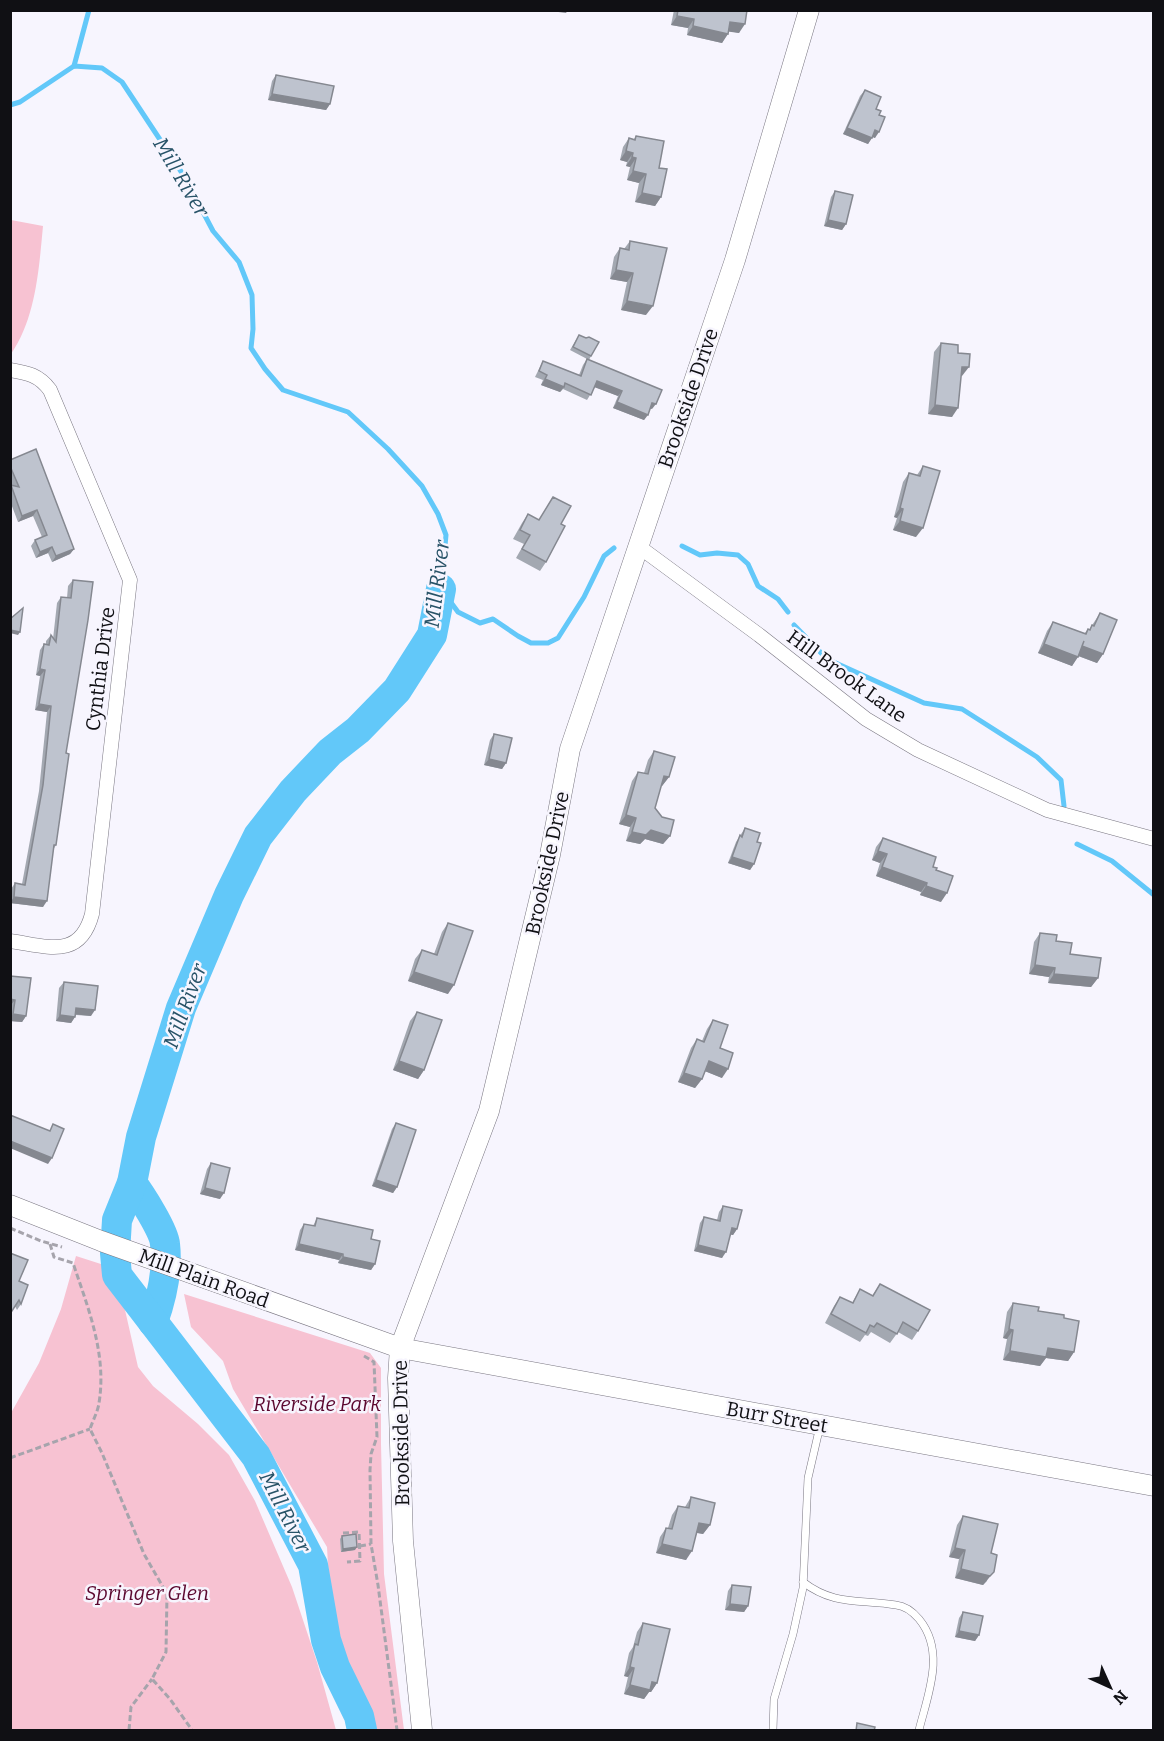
<svg xmlns="http://www.w3.org/2000/svg" width="1164" height="1741" viewBox="0 0 1164 1741" font-family="Bitter,serif">
  <style>
    .green { fill: #f7c2d2 }
    .lines { fill: none; stroke-linecap: round; stroke-linejoin: round }
    .stream { stroke: #62c8f9; stroke-width: 5 }
    .river { stroke: #62c8f9; stroke-width: 30 }
    .lane-casing { stroke: #7a7782; stroke-width: 8 }
    .street-casing { stroke: #7a7782; stroke-width: 15 }
    .secondary-casing { stroke: #7a7782; stroke-width: 21 }
    .path { stroke: #a6a4ac; stroke-width: 3; stroke-dasharray: 6 3; stroke-linecap: butt }
    .lane { stroke: #fff; stroke-width: 7 }
    .street { stroke: #fff; stroke-width: 14 }
    .secondary { stroke: #fff; stroke-width: 20 }
    .wall { fill: #a3a8b1 }
    .shaded-wall { fill: #858890 }
    .building { fill: #bec3ce; stroke: #858890; stroke-width: 1.5 }
    .labels { text-anchor: middle; stroke-width: 5; stroke-linejoin: round; paint-order: stroke }
    .street-label { font-size: 20px; fill: #101014; stroke: #f7f5fe }
    .park-label { font-size: 20px; font-style: italic; fill: #5b072f; stroke: #f7f5fe }
    .water-label { font-size: 21px; font-style: italic; fill: #285368; stroke: #f7f5fe }
  </style>
  <rect width="100%" height="100%" fill="#f7f5fe"/>
  <g class="green">
    <path d="M 11,220 L 43,226 C 39,268 36,318 11,354 Z"/>
    <path d="M 76,1256 L 104,1265 L 125,1310 L 138,1367 L 153,1386 L 198,1424 L 229,1455 L 255,1501 L 292,1587 L 317,1662 L 336,1730 L 11,1730 L 11,1413 L 39,1363 L 61,1309 Z"/>
    <path d="M 184,1294 L 370,1353 L 381,1368 L 381,1444 L 384,1574 L 404,1730 L 372,1730 L 370,1715 L 340,1653 L 330,1602 L 327,1547 L 233,1389 L 223,1361 L 191,1327 Z"/>
  </g>
  <g class="lines">
    <g class="stream">
      <path d="M 74,66 L 89,10"/>
      <path d="M 10,105 L 20,102 L 74,66 L 102,68 L 122,82 L 184,176 L 213,231 L 239,262 L 252,295 L 253,329 L 251,348 L 265,369 L 283,390 L 348,412 L 388,449 L 422,486 L 438,514 L 446,535 L 441,589 L 458,612 L 480,623 L 493,619 L 518,636 L 531,643 L 548,643 L 558,638 L 584,597 L 604,556 L 614,548"/>
      <path d="M 682,546 L 700,555 L 717,553 L 738,555 L 748,564 L 758,586 L 778,599 L 788,612"/>
      <path d="M 794,625 L 827,659 L 924,703 L 962,709 L 1037,757 L 1061,780 L 1064,806"/>
      <path d="M 1077,844 L 1112,861 L 1154,895"/>
    </g>
    <g class="river">
      <path d="M 132,1183 C 141,1195 164,1231 165,1244 C 168,1270 162,1297 153,1322"/>
      <path d="M 362,1730 L 359,1716 L 335,1667 L 326,1640 L 313,1565 L 256,1456 L 117,1275 L 115,1253 L 117,1220 L 132,1183 L 141,1137 L 181,1008 L 229,895 L 258,836 L 293,791 L 330,752 L 358,730 L 397,690 L 432,635 L 441,589"/>
    </g>
    <defs>
      <g id="lane">
        <path d="M 803,1582 C 834,1606 860,1599 896,1605 C 906,1606 913,1612 919,1619 C 946,1652 928,1694 919,1730"/>
        <path d="M 773,1730 L 774,1699 L 793,1634 L 803,1588 L 808,1478 L 820,1426"/>
      </g>
      <g id="street">
        <path d="M 10,370 C 28,373 39,375 50,390 L 130,580 L 92,914 C 80,960 47,946 10,941"/>
        <path d="M 638,546 L 759,635 L 866,719 L 918,750 L 1047,810 L 1154,839"/>
      </g>
      <g id="secondary">
        <path d="M 10,1205 L 101,1241 L 400,1348 L 1154,1486"/>
        <path d="M 422,1730 L 403,1541 L 398,1378 L 400,1348 L 489,1111 L 550,855 L 570,749 L 735,260 L 809,10"/>
      </g>
    </defs>
    <use href="#lane" class="lane-casing"/>
    <use href="#street" class="street-casing"/>
    <use href="#secondary" class="secondary-casing"/>
    <g class="path">
      <path d="M 10,1228 L 41,1241 L 62,1247"/>
      <path d="M 50,1244 L 54,1257 L 73,1263 C 88,1308 107,1354 99,1403 C 98,1411 93,1420 90,1429 L 102,1453 L 144,1554 L 167,1594 L 166,1652 L 152,1679 L 170,1699 L 192,1730"/>
      <path d="M 364,1356 L 374,1362 L 377,1437 L 371,1454 L 370,1470 L 371,1544 L 378,1585 L 397,1730"/>
      <path d="M 10,1458 L 90,1429"/>
      <path d="M 343,1533 L 359,1532 L 360,1561 L 347,1562"/>
      <path d="M 360,1546 L 371,1544"/>
      <path d="M 129,1730 L 131,1707 L 152,1679"/>
    </g>
    <use href="#lane" class="lane"/>
    <use href="#street" class="street"/>
    <use href="#secondary" class="secondary"/>
  </g>
  <g class="wall">
    <path d="M 674,10 L 747,10 L 739,33 L 729,31 L 722,43 L 687,35 L 688,28 L 671,25 Z"/>
    <path d="M 276,75 L 330,104 L 326,110 L 268,100 L 272,81 Z"/>
    <path d="M 865,90 L 879,115 L 875,138 L 872,137 L 868,144 L 843,134 L 860,96 Z"/>
    <path d="M 636,136 L 659,168 L 661,197 L 655,206 L 635,202 L 639,183 L 627,180 L 630,167 L 626,166 L 627,162 L 620,160 L 623,147 L 629,138 L 634,139 Z"/>
    <path d="M 835,191 L 846,224 L 842,230 L 824,226 L 831,197 Z"/>
    <path d="M 630,241 L 646,315 L 621,310 L 627,282 L 610,279 L 614,257 L 620,248 L 624,249 Z"/>
    <path d="M 579,335 L 591,356 L 589,360 L 570,350 Z"/>
    <path d="M 941,343 L 958,353 L 962,376 L 961,376 L 952,417 L 928,414 L 934,352 Z"/>
    <path d="M 587,359 L 652,409 L 650,409 L 644,420 L 613,408 L 618,396 L 595,387 L 587,400 L 563,389 L 560,392 L 541,385 L 543,380 L 535,377 L 543,361 L 579,375 L 583,365 Z"/>
    <path d="M 10,460 L 74,549 L 70,554 L 52,562 L 48,553 L 36,558 L 31,546 L 35,540 L 42,537 L 33,516 L 18,522 L 10,501 L 10,486 L 12,485 L 10,482 Z"/>
    <path d="M 923,466 L 916,537 L 893,530 L 897,518 L 894,517 L 903,482 L 909,473 L 917,475 Z"/>
    <path d="M 528,514 L 538,520 L 561,524 L 546,562 L 540,571 L 516,558 L 524,544 L 513,539 L 522,523 Z"/>
    <path d="M 73,580 L 66,753 L 56,845 L 53,850 L 43,907 L 10,903 L 11,889 L 15,883 L 22,884 L 39,791 L 47,712 L 35,710 L 40,676 L 36,675 L 40,650 L 44,644 L 46,644 L 46,641 L 51,635 L 53,639 L 57,603 L 61,597 L 67,598 L 68,586 Z"/>
    <path d="M 1100,613 L 1103,654 L 1097,663 L 1078,656 L 1072,666 L 1038,653 L 1047,631 L 1053,622 L 1084,634 L 1088,629 L 1089,630 Z"/>
    <path d="M 494,734 L 506,763 L 502,769 L 484,765 L 490,740 Z"/>
    <path d="M 654,751 L 669,777 L 662,786 L 661,786 L 655,808 L 670,836 L 663,844 L 645,839 L 640,844 L 626,841 L 630,827 L 619,824 L 632,781 L 638,772 L 644,773 L 648,760 Z"/>
    <path d="M 745,828 L 757,842 L 754,864 L 750,870 L 728,863 L 736,842 Z"/>
    <path d="M 883,838 L 933,867 L 936,870 L 941,902 L 920,895 L 921,892 L 876,876 L 880,863 L 872,860 L 876,847 Z"/>
    <path d="M 448,923 L 448,994 L 408,981 L 415,959 L 422,950 L 434,954 L 442,932 Z"/>
    <path d="M 1040,933 L 1056,941 L 1098,978 L 1091,987 L 1048,983 L 1049,977 L 1029,974 L 1034,942 Z"/>
    <path d="M 10,976 L 26,1016 L 22,1022 L 10,1021 Z"/>
    <path d="M 64,982 L 91,1016 L 76,1015 L 71,1023 L 56,1021 L 59,988 Z"/>
    <path d="M 417,1012 L 424,1070 L 418,1079 L 393,1070 L 410,1021 Z"/>
    <path d="M 713,1020 L 720,1048 L 722,1078 L 705,1071 L 702,1079 L 695,1088 L 678,1082 L 691,1048 L 697,1039 L 702,1041 L 707,1029 Z"/>
    <path d="M 396,1123 L 397,1187 L 393,1193 L 372,1186 L 392,1129 Z"/>
    <path d="M 211,1163 L 220,1199 L 200,1194 L 207,1169 Z"/>
    <path d="M 723,1206 L 737,1229 L 733,1235 L 730,1234 L 722,1258 L 694,1251 L 700,1223 L 704,1217 L 717,1220 L 719,1212 Z"/>
    <path d="M 317,1218 L 371,1239 L 375,1264 L 371,1270 L 338,1263 L 339,1260 L 295,1250 L 300,1230 L 304,1224 L 313,1226 Z"/>
    <path d="M 19,1281 L 21,1304 L 17,1310 L 15,1306 Z"/>
    <path d="M 880,1284 L 918,1331 L 912,1340 L 898,1332 L 890,1343 L 871,1332 L 868,1336 L 865,1335 L 860,1342 L 825,1323 L 834,1306 L 840,1297 L 852,1303 L 860,1289 L 872,1296 Z"/>
    <path d="M 1013,1303 L 1064,1318 L 1074,1352 L 1068,1361 L 1046,1358 L 1040,1366 L 1003,1360 L 1007,1339 L 1003,1338 L 1007,1312 Z"/>
    <path d="M 691,1497 L 710,1525 L 703,1534 L 697,1533 L 686,1560 L 656,1553 L 660,1537 L 666,1528 L 668,1528 L 672,1515 L 678,1506 L 685,1507 Z"/>
    <path d="M 963,1516 L 991,1553 L 987,1581 L 983,1585 L 955,1578 L 959,1559 L 949,1557 L 957,1525 Z"/>
    <path d="M 342,1536 L 355,1550 L 341,1552 L 340,1539 Z"/>
    <path d="M 732,1585 L 748,1606 L 744,1612 L 725,1610 L 728,1591 Z"/>
    <path d="M 963,1612 L 979,1635 L 975,1641 L 955,1637 L 959,1618 Z"/>
    <path d="M 643,1623 L 657,1683 L 651,1692 L 649,1692 L 644,1699 L 624,1694 L 628,1677 L 624,1676 L 629,1653 L 633,1647 L 637,1632 Z"/>
  </g>
  <g class="shaded-wall">
    <path d="M 543,10 L 568,10 L 566,13 Z"/>
    <path d="M 677,16 L 694,19 L 688,28 L 671,25 Z"/>
    <path d="M 730,22 L 745,24 L 739,33 L 724,31 Z"/>
    <path d="M 693,26 L 728,34 L 722,43 L 687,35 Z"/>
    <path d="M 272,94 L 330,104 L 326,110 L 268,100 Z"/>
    <path d="M 847,128 L 872,138 L 868,144 L 843,134 Z"/>
    <path d="M 875,130 L 879,132 L 875,138 L 871,136 Z"/>
    <path d="M 626,151 L 633,153 L 627,162 L 620,160 Z"/>
    <path d="M 632,157 L 636,158 L 630,167 L 626,166 Z"/>
    <path d="M 633,171 L 646,174 L 639,183 L 627,180 Z"/>
    <path d="M 642,193 L 661,197 L 655,206 L 635,202 Z"/>
    <path d="M 828,220 L 846,224 L 842,230 L 824,226 Z"/>
    <path d="M 616,270 L 633,273 L 627,282 L 610,279 Z"/>
    <path d="M 627,301 L 653,306 L 646,315 L 621,310 Z"/>
    <path d="M 962,367 L 969,367 L 962,376 L 956,376 Z"/>
    <path d="M 545,379 L 564,387 L 560,392 L 541,385 Z"/>
    <path d="M 597,381 L 622,391 L 618,396 L 594,387 Z"/>
    <path d="M 617,402 L 648,415 L 644,420 L 613,408 Z"/>
    <path d="M 652,403 L 656,404 L 652,409 L 649,408 Z"/>
    <path d="M 935,405 L 958,408 L 952,417 L 928,414 Z"/>
    <path d="M 900,508 L 903,509 L 897,518 L 894,517 Z"/>
    <path d="M 37,510 L 33,516 L 18,522 L 22,516 Z"/>
    <path d="M 900,521 L 923,528 L 916,537 L 893,530 Z"/>
    <path d="M 52,547 L 48,553 L 36,558 L 40,552 Z"/>
    <path d="M 74,549 L 70,554 L 52,562 L 56,556 Z"/>
    <path d="M 10,630 L 20,632 L 18,635 L 10,633 Z"/>
    <path d="M 1044,644 L 1078,657 L 1072,666 L 1038,653 Z"/>
    <path d="M 1082,646 L 1103,654 L 1097,663 L 1076,655 Z"/>
    <path d="M 40,669 L 45,670 L 40,676 L 36,675 Z"/>
    <path d="M 39,704 L 51,706 L 47,712 L 35,710 Z"/>
    <path d="M 489,759 L 506,763 L 502,769 L 484,765 Z"/>
    <path d="M 664,776 L 669,777 L 662,786 L 658,785 Z"/>
    <path d="M 626,815 L 636,818 L 630,827 L 619,824 Z"/>
    <path d="M 651,830 L 670,836 L 663,844 L 645,839 L 640,844 L 626,841 L 632,832 Z"/>
    <path d="M 878,851 L 887,854 L 880,863 L 872,860 Z"/>
    <path d="M 732,857 L 754,864 L 750,870 L 728,863 Z"/>
    <path d="M 882,867 L 927,883 L 921,892 L 876,876 Z"/>
    <path d="M 926,886 L 947,893 L 941,902 L 920,895 Z"/>
    <path d="M 14,897 L 47,901 L 43,907 L 10,903 Z"/>
    <path d="M 1035,965 L 1055,968 L 1049,977 L 1029,974 Z"/>
    <path d="M 414,972 L 454,985 L 448,994 L 408,981 Z"/>
    <path d="M 1054,974 L 1098,978 L 1091,987 L 1048,983 Z"/>
    <path d="M 10,999 L 15,1000 L 10,1006 Z"/>
    <path d="M 76,1008 L 95,1010 L 91,1016 L 72,1014 Z"/>
    <path d="M 13,1014 L 26,1016 L 22,1022 L 10,1021 L 10,1018 Z"/>
    <path d="M 60,1015 L 75,1017 L 71,1023 L 56,1021 Z"/>
    <path d="M 399,1061 L 424,1070 L 418,1079 L 393,1070 Z"/>
    <path d="M 709,1061 L 728,1069 L 722,1078 L 702,1070 Z"/>
    <path d="M 684,1073 L 702,1079 L 695,1088 L 678,1082 Z"/>
    <path d="M 10,1141 L 52,1158 L 48,1164 L 10,1148 Z"/>
    <path d="M 376,1180 L 397,1187 L 393,1193 L 372,1186 Z"/>
    <path d="M 205,1188 L 224,1193 L 220,1199 L 200,1194 Z"/>
    <path d="M 732,1228 L 737,1229 L 733,1235 L 727,1234 Z"/>
    <path d="M 299,1244 L 343,1254 L 339,1260 L 295,1250 Z"/>
    <path d="M 698,1245 L 726,1252 L 722,1258 L 694,1251 Z"/>
    <path d="M 343,1257 L 375,1264 L 371,1270 L 338,1263 Z"/>
    <path d="M 1009,1329 L 1013,1330 L 1007,1339 L 1003,1338 Z"/>
    <path d="M 1048,1348 L 1074,1352 L 1068,1361 L 1046,1358 L 1040,1366 L 1003,1360 L 1010,1351 Z"/>
    <path d="M 699,1523 L 710,1525 L 703,1534 L 693,1532 Z"/>
    <path d="M 662,1544 L 692,1551 L 686,1560 L 656,1553 Z"/>
    <path d="M 357,1547 L 355,1550 L 341,1552 L 343,1549 Z"/>
    <path d="M 955,1548 L 965,1550 L 959,1559 L 949,1557 Z"/>
    <path d="M 961,1569 L 994,1572 L 983,1585 L 955,1578 Z"/>
    <path d="M 730,1604 L 748,1606 L 744,1612 L 725,1610 Z"/>
    <path d="M 959,1631 L 979,1635 L 975,1641 L 955,1637 Z"/>
    <path d="M 630,1667 L 634,1668 L 628,1677 L 624,1676 Z"/>
    <path d="M 652,1682 L 657,1683 L 651,1692 L 649,1692 L 644,1699 L 624,1694 L 630,1685 Z"/>
  </g>
  <g class="building">
    <path d="M 678,10 L 747,10 L 745,24 L 730,22 L 728,34 L 693,26 L 694,19 L 677,16 Z"/>
    <path d="M 276,75 L 334,86 L 330,104 L 272,94 Z"/>
    <path d="M 865,90 L 881,97 L 876,109 L 881,111 L 879,115 L 885,117 L 879,132 L 875,130 L 872,138 L 847,128 Z"/>
    <path d="M 636,136 L 664,141 L 659,168 L 667,169 L 661,197 L 642,193 L 646,174 L 633,171 L 636,158 L 632,157 L 633,153 L 626,151 L 629,138 L 635,140 Z"/>
    <path d="M 835,191 L 853,195 L 846,224 L 828,220 Z"/>
    <path d="M 630,241 L 667,248 L 653,306 L 627,301 L 633,273 L 616,270 L 620,248 L 629,250 Z"/>
    <path d="M 579,335 L 586,338 L 589,337 L 599,342 L 591,356 L 573,347 Z"/>
    <path d="M 941,343 L 958,345 L 958,353 L 970,354 L 969,367 L 962,367 L 958,408 L 935,405 Z"/>
    <path d="M 587,359 L 662,390 L 656,404 L 652,403 L 648,415 L 617,402 L 622,391 L 597,381 L 591,395 L 565,383 L 564,387 L 545,379 L 547,375 L 539,371 L 543,361 L 581,376 Z"/>
    <path d="M 36,449 L 74,549 L 56,556 L 52,547 L 40,552 L 35,540 L 47,535 L 37,510 L 22,516 L 11,485 L 19,487 L 10,466 L 10,460 Z"/>
    <path d="M 923,466 L 940,471 L 923,528 L 900,521 L 903,509 L 900,508 L 909,473 L 920,476 Z"/>
    <path d="M 553,497 L 571,506 L 561,524 L 565,526 L 546,562 L 522,549 L 530,535 L 520,530 L 528,514 L 539,520 Z"/>
    <path d="M 73,580 L 93,582 L 88,620 L 66,753 L 69,754 L 56,845 L 54,845 L 47,901 L 14,897 L 15,883 L 25,885 L 43,785 L 51,706 L 39,704 L 45,670 L 40,669 L 44,644 L 49,645 L 51,635 L 56,642 L 61,597 L 71,598 Z"/>
    <path d="M 23,608 L 20,632 L 10,630 L 10,619 Z"/>
    <path d="M 1100,613 L 1117,620 L 1103,654 L 1082,646 L 1084,641 L 1078,657 L 1044,644 L 1053,622 L 1086,634 L 1088,629 L 1090,630 L 1092,625 L 1094,626 Z"/>
    <path d="M 494,734 L 512,738 L 506,763 L 489,759 Z"/>
    <path d="M 654,751 L 675,757 L 669,777 L 664,776 L 655,808 L 662,817 L 674,820 L 670,836 L 651,830 L 646,835 L 632,832 L 636,818 L 626,815 L 638,772 L 648,774 Z"/>
    <path d="M 745,828 L 760,833 L 757,842 L 761,843 L 754,864 L 732,857 L 740,835 L 742,837 Z"/>
    <path d="M 883,838 L 936,857 L 933,867 L 937,868 L 936,870 L 953,876 L 947,893 L 926,886 L 927,883 L 882,867 L 887,854 L 878,851 Z"/>
    <path d="M 448,923 L 473,931 L 454,985 L 414,972 L 422,950 L 437,955 Z"/>
    <path d="M 1040,933 L 1057,935 L 1056,941 L 1072,943 L 1070,954 L 1101,958 L 1098,978 L 1054,974 L 1055,968 L 1035,965 Z"/>
    <path d="M 10,976 L 31,978 L 26,1016 L 13,1014 L 15,1000 L 10,999 Z"/>
    <path d="M 64,982 L 98,986 L 95,1010 L 76,1008 L 75,1017 L 60,1015 Z"/>
    <path d="M 417,1012 L 442,1020 L 424,1070 L 399,1061 Z"/>
    <path d="M 713,1020 L 728,1025 L 720,1048 L 733,1053 L 728,1069 L 709,1061 L 702,1079 L 684,1073 L 697,1039 L 704,1042 Z"/>
    <path d="M 10,1115 L 50,1131 L 53,1124 L 64,1129 L 52,1158 L 10,1141 Z"/>
    <path d="M 396,1123 L 416,1130 L 397,1187 L 376,1180 Z"/>
    <path d="M 211,1163 L 230,1168 L 224,1193 L 205,1188 Z"/>
    <path d="M 723,1206 L 742,1210 L 737,1229 L 732,1228 L 726,1252 L 698,1245 L 704,1217 L 720,1221 Z"/>
    <path d="M 317,1218 L 373,1230 L 371,1239 L 380,1241 L 375,1264 L 343,1257 L 343,1254 L 299,1244 L 304,1224 L 315,1226 Z"/>
    <path d="M 10,1253 L 28,1260 L 19,1281 L 28,1285 L 21,1304 L 19,1300 L 10,1314 Z"/>
    <path d="M 880,1284 L 930,1310 L 918,1331 L 903,1322 L 897,1334 L 877,1323 L 874,1327 L 870,1325 L 866,1333 L 831,1314 L 840,1297 L 853,1303 L 860,1289 L 873,1296 Z"/>
    <path d="M 1013,1303 L 1039,1307 L 1038,1311 L 1064,1315 L 1064,1318 L 1079,1321 L 1074,1352 L 1048,1348 L 1046,1357 L 1010,1351 L 1013,1330 L 1009,1329 Z"/>
    <path d="M 691,1497 L 715,1503 L 710,1525 L 699,1523 L 692,1551 L 662,1544 L 666,1528 L 672,1529 L 678,1506 L 689,1508 Z"/>
    <path d="M 963,1516 L 998,1524 L 991,1553 L 997,1555 L 994,1572 L 990,1576 L 961,1569 L 965,1550 L 955,1548 Z"/>
    <path d="M 356,1534 L 357,1547 L 343,1549 L 342,1536 Z"/>
    <path d="M 732,1585 L 751,1587 L 748,1606 L 730,1604 Z"/>
    <path d="M 963,1612 L 983,1616 L 979,1635 L 959,1631 Z"/>
    <path d="M 643,1623 L 670,1629 L 657,1683 L 652,1682 L 650,1690 L 630,1685 L 634,1668 L 630,1667 L 635,1644 L 638,1645 Z"/>
    <path d="M 857,1723 L 875,1727 L 874,1731 L 856,1731 Z"/>
  </g>
  <g class="labels">
    <g class="street-label">
      <text transform="translate(688 398) rotate(-71)" y="7">Brookside Drive</text>
      <text transform="translate(100 669) rotate(-83)" y="7">Cynthia Drive</text>
      <text transform="translate(847 676) rotate(36)" y="7">Hill Brook Lane</text>
      <text transform="translate(547 863) rotate(-78)" y="7">Brookside Drive</text>
      <text transform="translate(204 1278) rotate(20)" y="7">Mill Plain Road</text>
      <text transform="translate(777 1417) rotate(10)" y="7">Burr Street</text>
      <text transform="translate(401 1433) rotate(-91)" y="7">Brookside Drive</text>
    </g>
    <g class="park-label">
      <text x="317" y="1411">Riverside Park</text>
      <text x="147" y="1600">Springer Glen</text>
    </g>
    <g class="water-label">
      <text transform="translate(181 177) rotate(59)" y="7">Mill River</text>
      <text transform="translate(437 584) rotate(-83)" y="7">Mill River</text>
      <text transform="translate(185 1006) rotate(-70)" y="7">Mill River</text>
      <text transform="translate(285 1512) rotate(63)" y="7">Mill River</text>
    </g>
  </g>
  <rect width="1164" height="1741" fill="none" stroke="#101014" stroke-width="24"/>
  <g transform="translate(1110 1687) rotate(135)" stroke="#f7f5fe" stroke-width="4.5" paint-order="stroke">
  <path d="M0-4.5L10 22L0 15L-10 22Z" fill="#101014"/>
  <text y="-9" font-size="16" font-weight="bold" text-anchor="middle" fill="#101014">N</text>
  </g>
</svg>
